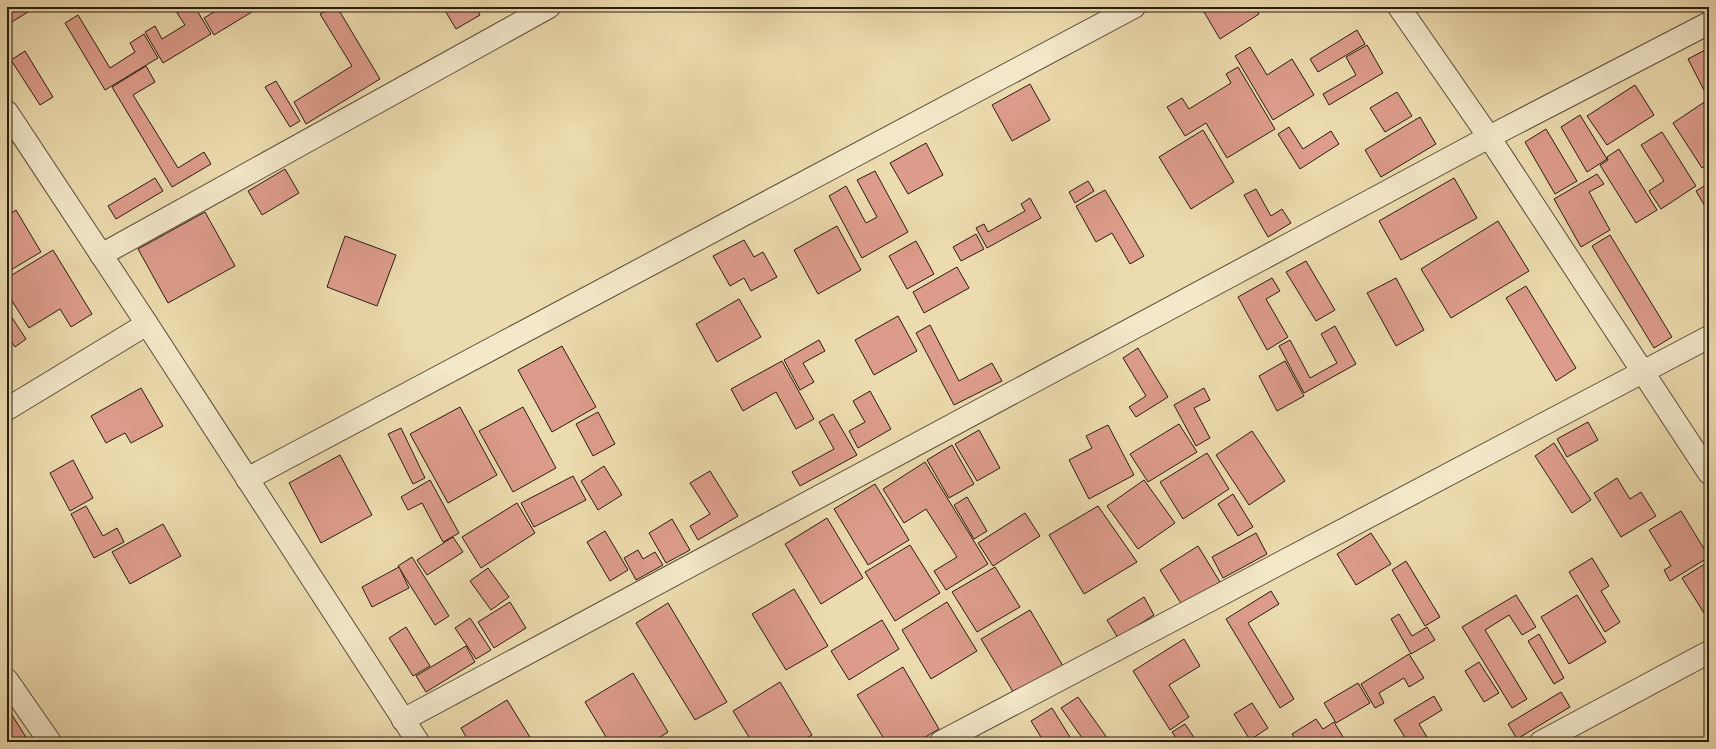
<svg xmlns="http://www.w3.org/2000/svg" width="1716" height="749" viewBox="0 0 1716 749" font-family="'Libre Caslon Text',serif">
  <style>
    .building { fill: #dd9c8b; stroke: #281d10 }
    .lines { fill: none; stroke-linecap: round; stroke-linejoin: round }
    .minor-casing { stroke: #594c38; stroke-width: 24 }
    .minor { stroke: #f3e8ca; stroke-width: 22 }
  </style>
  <rect width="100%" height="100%" fill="#ecdbae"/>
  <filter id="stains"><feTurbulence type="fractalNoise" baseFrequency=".005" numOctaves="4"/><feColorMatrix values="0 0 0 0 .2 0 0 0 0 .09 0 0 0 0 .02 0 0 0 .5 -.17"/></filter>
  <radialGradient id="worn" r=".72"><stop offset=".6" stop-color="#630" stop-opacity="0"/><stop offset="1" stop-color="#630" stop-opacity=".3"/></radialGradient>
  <g class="building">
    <path d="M 7,7 L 36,7 L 7,25 Z"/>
    <path d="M 186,7 L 195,7 L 211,34 L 163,63 L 145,32 L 155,26 L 162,39 L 185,25 L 177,13 Z"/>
    <path d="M 222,7 L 260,7 L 214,35 L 204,18 Z"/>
    <path d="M 312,7 L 322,7 L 314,12 Z"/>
    <path d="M 332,7 L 337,7 L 380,79 L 306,124 L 294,102 L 352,66 L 320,14 Z"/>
    <path d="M 443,7 L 476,7 L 480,15 L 456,29 Z"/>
    <path d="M 1201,7 L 1255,7 L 1259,14 L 1220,39 Z"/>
    <path d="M 78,15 L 110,68 L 135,52 L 130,43 L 144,34 L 158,58 L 105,90 L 65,23 Z"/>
    <path d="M 1357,30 L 1365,44 L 1318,72 L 1310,59 Z"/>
    <path d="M 1367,45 L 1383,73 L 1329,105 L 1323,94 L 1356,75 L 1346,57 Z"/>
    <path d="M 1250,47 L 1267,75 L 1292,59 L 1314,95 L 1273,120 L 1235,56 Z"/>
    <path d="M 1709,48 L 1709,92 L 1706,94 L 1688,59 Z"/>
    <path d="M 25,51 L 53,97 L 40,105 L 11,60 Z"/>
    <path d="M 146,66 L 155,82 L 133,95 L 178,168 L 204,152 L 211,164 L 172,187 L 112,87 Z"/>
    <path d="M 1238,67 L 1275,129 L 1227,158 L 1206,123 L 1185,136 L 1167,107 L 1182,98 L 1189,109 L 1231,83 L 1226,74 Z"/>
    <path d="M 276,81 L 300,121 L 290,127 L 265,87 Z"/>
    <path d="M 1030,84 L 1050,120 L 1012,141 L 992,105 Z"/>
    <path d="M 1635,85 L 1654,115 L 1607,145 L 1587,116 Z"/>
    <path d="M 1397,92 L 1412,116 L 1385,132 L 1370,108 Z"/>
    <path d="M 1709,99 L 1709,164 L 1702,168 L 1673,123 Z"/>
    <path d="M 1580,115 L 1607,159 L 1587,172 L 1561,127 Z"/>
    <path d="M 1420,117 L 1436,144 L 1381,177 L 1365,150 Z"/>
    <path d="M 1289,127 L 1303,149 L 1331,131 L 1339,144 L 1300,169 L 1278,134 Z"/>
    <path d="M 1546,129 L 1577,181 L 1555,194 L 1525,142 Z"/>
    <path d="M 1203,130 L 1234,182 L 1191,209 L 1159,157 Z"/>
    <path d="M 1662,132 L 1696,186 L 1661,209 L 1649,191 L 1664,181 L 1641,145 Z"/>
    <path d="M 926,143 L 943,175 L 908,194 L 890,163 Z"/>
    <path d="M 1619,149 L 1657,210 L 1636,223 L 1600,165 L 1608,160 L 1607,157 Z"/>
    <path d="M 285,169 L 299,193 L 262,215 L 248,191 Z"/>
    <path d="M 875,171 L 908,232 L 862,258 L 829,196 L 846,186 L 866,223 L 877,217 L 857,180 Z"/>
    <path d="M 1597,174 L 1604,184 L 1589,192 L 1610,230 L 1581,247 L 1554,199 Z"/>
    <path d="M 155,178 L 163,191 L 116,219 L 108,206 Z"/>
    <path d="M 1454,178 L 1477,218 L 1401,260 L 1379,221 Z"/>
    <path d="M 1088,181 L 1094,191 L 1075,203 L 1069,192 Z"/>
    <path d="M 1709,183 L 1709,213 L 1696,191 Z"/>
    <path d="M 1256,189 L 1271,216 L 1282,209 L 1291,223 L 1268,237 L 1244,195 Z"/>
    <path d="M 1105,190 L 1144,256 L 1130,264 L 1112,233 L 1096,242 L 1076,206 Z"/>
    <path d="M 1030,198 L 1041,218 L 987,248 L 976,228 L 984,224 L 988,232 L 1025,211 L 1021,204 Z"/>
    <path d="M 16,210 L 41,252 L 9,271 L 7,267 L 7,216 Z"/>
    <path d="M 205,212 L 235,266 L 168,303 L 138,249 Z"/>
    <path d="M 1498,221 L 1529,271 L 1451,318 L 1421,269 Z"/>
    <path d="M 837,226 L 861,270 L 818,294 L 794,250 Z"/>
    <path d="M 976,234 L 984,249 L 961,261 L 953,247 Z"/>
    <path d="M 1610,235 L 1672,337 L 1654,348 L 1592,246 Z"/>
    <path d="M 345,236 L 396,255 L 377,306 L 327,287 Z"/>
    <path d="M 744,240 L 754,257 L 763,252 L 777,277 L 751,291 L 744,278 L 730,286 L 713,256 Z"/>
    <path d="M 916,241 L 934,274 L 907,289 L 889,256 Z"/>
    <path d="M 53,250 L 92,314 L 71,327 L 60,309 L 29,328 L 7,293 L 7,278 Z"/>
    <path d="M 1306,261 L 1335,310 L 1316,321 L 1286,272 Z"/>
    <path d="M 957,267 L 969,288 L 924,313 L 913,292 Z"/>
    <path d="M 1272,278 L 1280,291 L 1266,299 L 1288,337 L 1267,350 L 1238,297 Z"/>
    <path d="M 1396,278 L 1424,330 L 1396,346 L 1367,293 Z"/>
    <path d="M 1526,286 L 1576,368 L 1556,381 L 1506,298 Z"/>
    <path d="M 739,299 L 761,337 L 717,362 L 696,324 Z"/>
    <path d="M 7,310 L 26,339 L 15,347 L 7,335 Z"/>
    <path d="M 898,316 L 917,351 L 874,375 L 855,340 Z"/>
    <path d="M 930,325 L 959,381 L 992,363 L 1002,381 L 954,405 L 916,333 Z"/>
    <path d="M 1335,326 L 1356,364 L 1304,393 L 1279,346 L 1290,340 L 1310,378 L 1337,363 L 1321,334 Z"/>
    <path d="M 819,340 L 825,351 L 803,363 L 814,382 L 800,390 L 784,360 Z"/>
    <path d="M 562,346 L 596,407 L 552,432 L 518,370 Z"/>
    <path d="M 1138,348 L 1168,397 L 1136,417 L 1129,407 L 1146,396 L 1123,358 Z"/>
    <path d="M 782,361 L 814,419 L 796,429 L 776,392 L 743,411 L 731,389 Z"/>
    <path d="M 1285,361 L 1304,396 L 1277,411 L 1259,376 Z"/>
    <path d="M 141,388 L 163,426 L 131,443 L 125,433 L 106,443 L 91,416 Z"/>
    <path d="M 1204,388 L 1210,400 L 1194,408 L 1210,438 L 1196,446 L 1174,405 Z"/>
    <path d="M 870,391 L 891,429 L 858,448 L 849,431 L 865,422 L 853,401 Z"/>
    <path d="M 460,407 L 497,475 L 448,503 L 410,434 Z"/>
    <path d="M 523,407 L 556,468 L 513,492 L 479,431 Z"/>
    <path d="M 598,412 L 615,444 L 593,456 L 576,424 Z"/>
    <path d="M 833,414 L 857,455 L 800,486 L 792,472 L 834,449 L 819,422 Z"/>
    <path d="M 1709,416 L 1709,425 L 1705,419 Z"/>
    <path d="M 1588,422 L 1598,440 L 1567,457 L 1557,439 Z"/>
    <path d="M 1179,424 L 1197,452 L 1148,482 L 1130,454 Z"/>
    <path d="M 1108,425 L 1134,475 L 1089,499 L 1069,460 L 1092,448 L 1086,436 Z"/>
    <path d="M 401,428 L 425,478 L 413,484 L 388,434 Z"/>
    <path d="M 979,430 L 1000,468 L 977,481 L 955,444 Z"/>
    <path d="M 1252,431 L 1285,481 L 1249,505 L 1216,455 Z"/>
    <path d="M 1554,443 L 1591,500 L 1572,513 L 1535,456 Z"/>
    <path d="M 952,445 L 974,484 L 949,498 L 927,460 Z"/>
    <path d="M 1207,453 L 1229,489 L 1183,519 L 1160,482 Z"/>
    <path d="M 340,455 L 372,515 L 321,543 L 289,483 Z"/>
    <path d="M 73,460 L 93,498 L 70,511 L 50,473 Z"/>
    <path d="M 925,462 L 988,564 L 946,590 L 934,571 L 957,557 L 926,509 L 904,523 L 883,489 Z"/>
    <path d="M 604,466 L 622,495 L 598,510 L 581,481 Z"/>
    <path d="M 710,471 L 738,516 L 698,540 L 690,526 L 710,514 L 690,483 Z"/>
    <path d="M 573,476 L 586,500 L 534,527 L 521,503 Z"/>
    <path d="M 1617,478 L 1630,499 L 1641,492 L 1656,516 L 1621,537 L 1594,493 Z"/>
    <path d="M 430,480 L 459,533 L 443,542 L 422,503 L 408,510 L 401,497 Z"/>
    <path d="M 1144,480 L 1175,523 L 1138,549 L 1107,506 Z"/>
    <path d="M 875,484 L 909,540 L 868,565 L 834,509 Z"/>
    <path d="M 1233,494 L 1253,527 L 1238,536 L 1218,504 Z"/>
    <path d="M 967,497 L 987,531 L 974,539 L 954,505 Z"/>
    <path d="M 517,503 L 535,533 L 481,568 L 462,537 Z"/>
    <path d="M 86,506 L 103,536 L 117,528 L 124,542 L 94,558 L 71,514 Z"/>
    <path d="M 1098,506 L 1137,562 L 1084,594 L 1049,535 Z"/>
    <path d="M 1681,511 L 1709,557 L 1670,581 L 1664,570 L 1671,566 L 1649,530 Z"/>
    <path d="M 1025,513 L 1040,536 L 993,566 L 978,543 Z"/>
    <path d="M 827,518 L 863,578 L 821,604 L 785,544 Z"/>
    <path d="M 672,519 L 690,550 L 666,563 L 649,533 Z"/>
    <path d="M 163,524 L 181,556 L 130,584 L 112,552 Z"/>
    <path d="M 605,531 L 628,570 L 610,581 L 587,542 Z"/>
    <path d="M 1256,533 L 1267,554 L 1223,578 L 1212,557 Z"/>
    <path d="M 1371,533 L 1391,564 L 1356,585 L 1337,554 Z"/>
    <path d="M 453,537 L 463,552 L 427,575 L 417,560 Z"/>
    <path d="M 910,545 L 940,593 L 895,621 L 865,572 Z"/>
    <path d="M 1198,546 L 1220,582 L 1182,605 L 1160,570 Z"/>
    <path d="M 638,550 L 643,559 L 655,552 L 663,565 L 636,580 L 624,558 Z"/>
    <path d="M 412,557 L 449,616 L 435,625 L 398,566 Z"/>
    <path d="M 1592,558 L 1609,586 L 1601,591 L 1620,622 L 1605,632 L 1569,572 Z"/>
    <path d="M 1406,561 L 1440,617 L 1425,626 L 1392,570 Z"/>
    <path d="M 1708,562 L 1709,563 L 1709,621 L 1682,578 Z"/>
    <path d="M 399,567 L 409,588 L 372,607 L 362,587 Z"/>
    <path d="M 995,567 L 1020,607 L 977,632 L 952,592 Z"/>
    <path d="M 488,568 L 509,597 L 491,610 L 470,581 Z"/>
    <path d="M 794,589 L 828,646 L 786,670 L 752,614 Z"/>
    <path d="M 1271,591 L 1279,604 L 1248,623 L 1294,699 L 1280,708 L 1226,619 Z"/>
    <path d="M 1516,595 L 1536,627 L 1522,635 L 1509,615 L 1485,630 L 1527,699 L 1512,708 L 1462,627 Z"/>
    <path d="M 1577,595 L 1606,642 L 1569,664 L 1541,617 Z"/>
    <path d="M 1144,597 L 1154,615 L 1118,638 L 1107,620 Z"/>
    <path d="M 510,602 L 526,628 L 494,648 L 478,622 Z"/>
    <path d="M 947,602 L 977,651 L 931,679 L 902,630 Z"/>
    <path d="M 668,603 L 727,702 L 695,720 L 636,623 Z"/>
    <path d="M 1030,610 L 1063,666 L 1015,695 L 981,639 Z"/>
    <path d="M 1399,614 L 1412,636 L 1427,627 L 1435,640 L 1411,654 L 1391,619 Z"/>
    <path d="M 470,618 L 491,650 L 476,659 L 455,628 Z"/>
    <path d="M 882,620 L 899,649 L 849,680 L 831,651 Z"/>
    <path d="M 406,627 L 430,666 L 413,676 L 389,638 Z"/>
    <path d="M 1539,634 L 1564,678 L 1554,684 L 1528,641 Z"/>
    <path d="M 1184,639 L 1200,666 L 1169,685 L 1189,717 L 1170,730 L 1133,671 Z"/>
    <path d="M 466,646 L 475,662 L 426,692 L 416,676 Z"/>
    <path d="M 1409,654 L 1424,678 L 1409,687 L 1404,678 L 1379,693 L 1384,703 L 1375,708 L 1361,684 Z"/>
    <path d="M 1479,662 L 1499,693 L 1484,702 L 1465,671 Z"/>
    <path d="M 903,667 L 939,729 L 917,742 L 886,742 L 857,695 Z"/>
    <path d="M 633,673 L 668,732 L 652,742 L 609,742 L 585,702 Z"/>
    <path d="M 780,682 L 812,735 L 800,742 L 752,742 L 733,711 Z"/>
    <path d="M 1358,683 L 1370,703 L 1336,723 L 1324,703 Z"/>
    <path d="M 1561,692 L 1570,707 L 1517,739 L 1508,724 Z"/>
    <path d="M 1434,696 L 1442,710 L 1419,724 L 1430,742 L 1408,742 L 1394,720 Z"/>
    <path d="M 1078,697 L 1110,742 L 1085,742 L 1061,708 Z"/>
    <path d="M 507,700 L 533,742 L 469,742 L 461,728 Z"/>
    <path d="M 1252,703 L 1268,728 L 1250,740 L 1234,714 Z"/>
    <path d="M 7,707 L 29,742 L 7,742 Z"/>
    <path d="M 1052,708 L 1073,742 L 1044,742 L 1031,721 Z"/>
    <path d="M 1316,719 L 1323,729 L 1334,722 L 1346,742 L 1297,742 L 1292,734 Z"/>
    <path d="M 1185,724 L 1197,742 L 1179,742 L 1172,732 Z"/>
  </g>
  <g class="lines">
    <defs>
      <g id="minor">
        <path d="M 1399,7 L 1489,137 L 1709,473"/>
        <path d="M 7,112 L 147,324 L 418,742"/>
        <path d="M 101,255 L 549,7"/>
        <path d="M 7,409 L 147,324"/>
        <path d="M 247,479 L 1134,7"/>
        <path d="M 7,680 L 50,742"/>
        <path d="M 403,720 L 1489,137 L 1709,23"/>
        <path d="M 941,742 L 1709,337"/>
        <path d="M 1541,742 L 1709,652"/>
      </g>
    </defs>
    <use href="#minor" class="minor-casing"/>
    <use href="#minor" class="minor"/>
  </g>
  <rect width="1716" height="749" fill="none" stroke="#ecdbae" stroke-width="24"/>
  <rect x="8" y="8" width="1700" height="733" fill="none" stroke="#281d10" stroke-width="2"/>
  <rect x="12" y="12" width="1692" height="725" fill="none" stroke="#281d10"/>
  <rect width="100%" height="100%" filter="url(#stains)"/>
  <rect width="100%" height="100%" fill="url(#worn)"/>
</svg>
